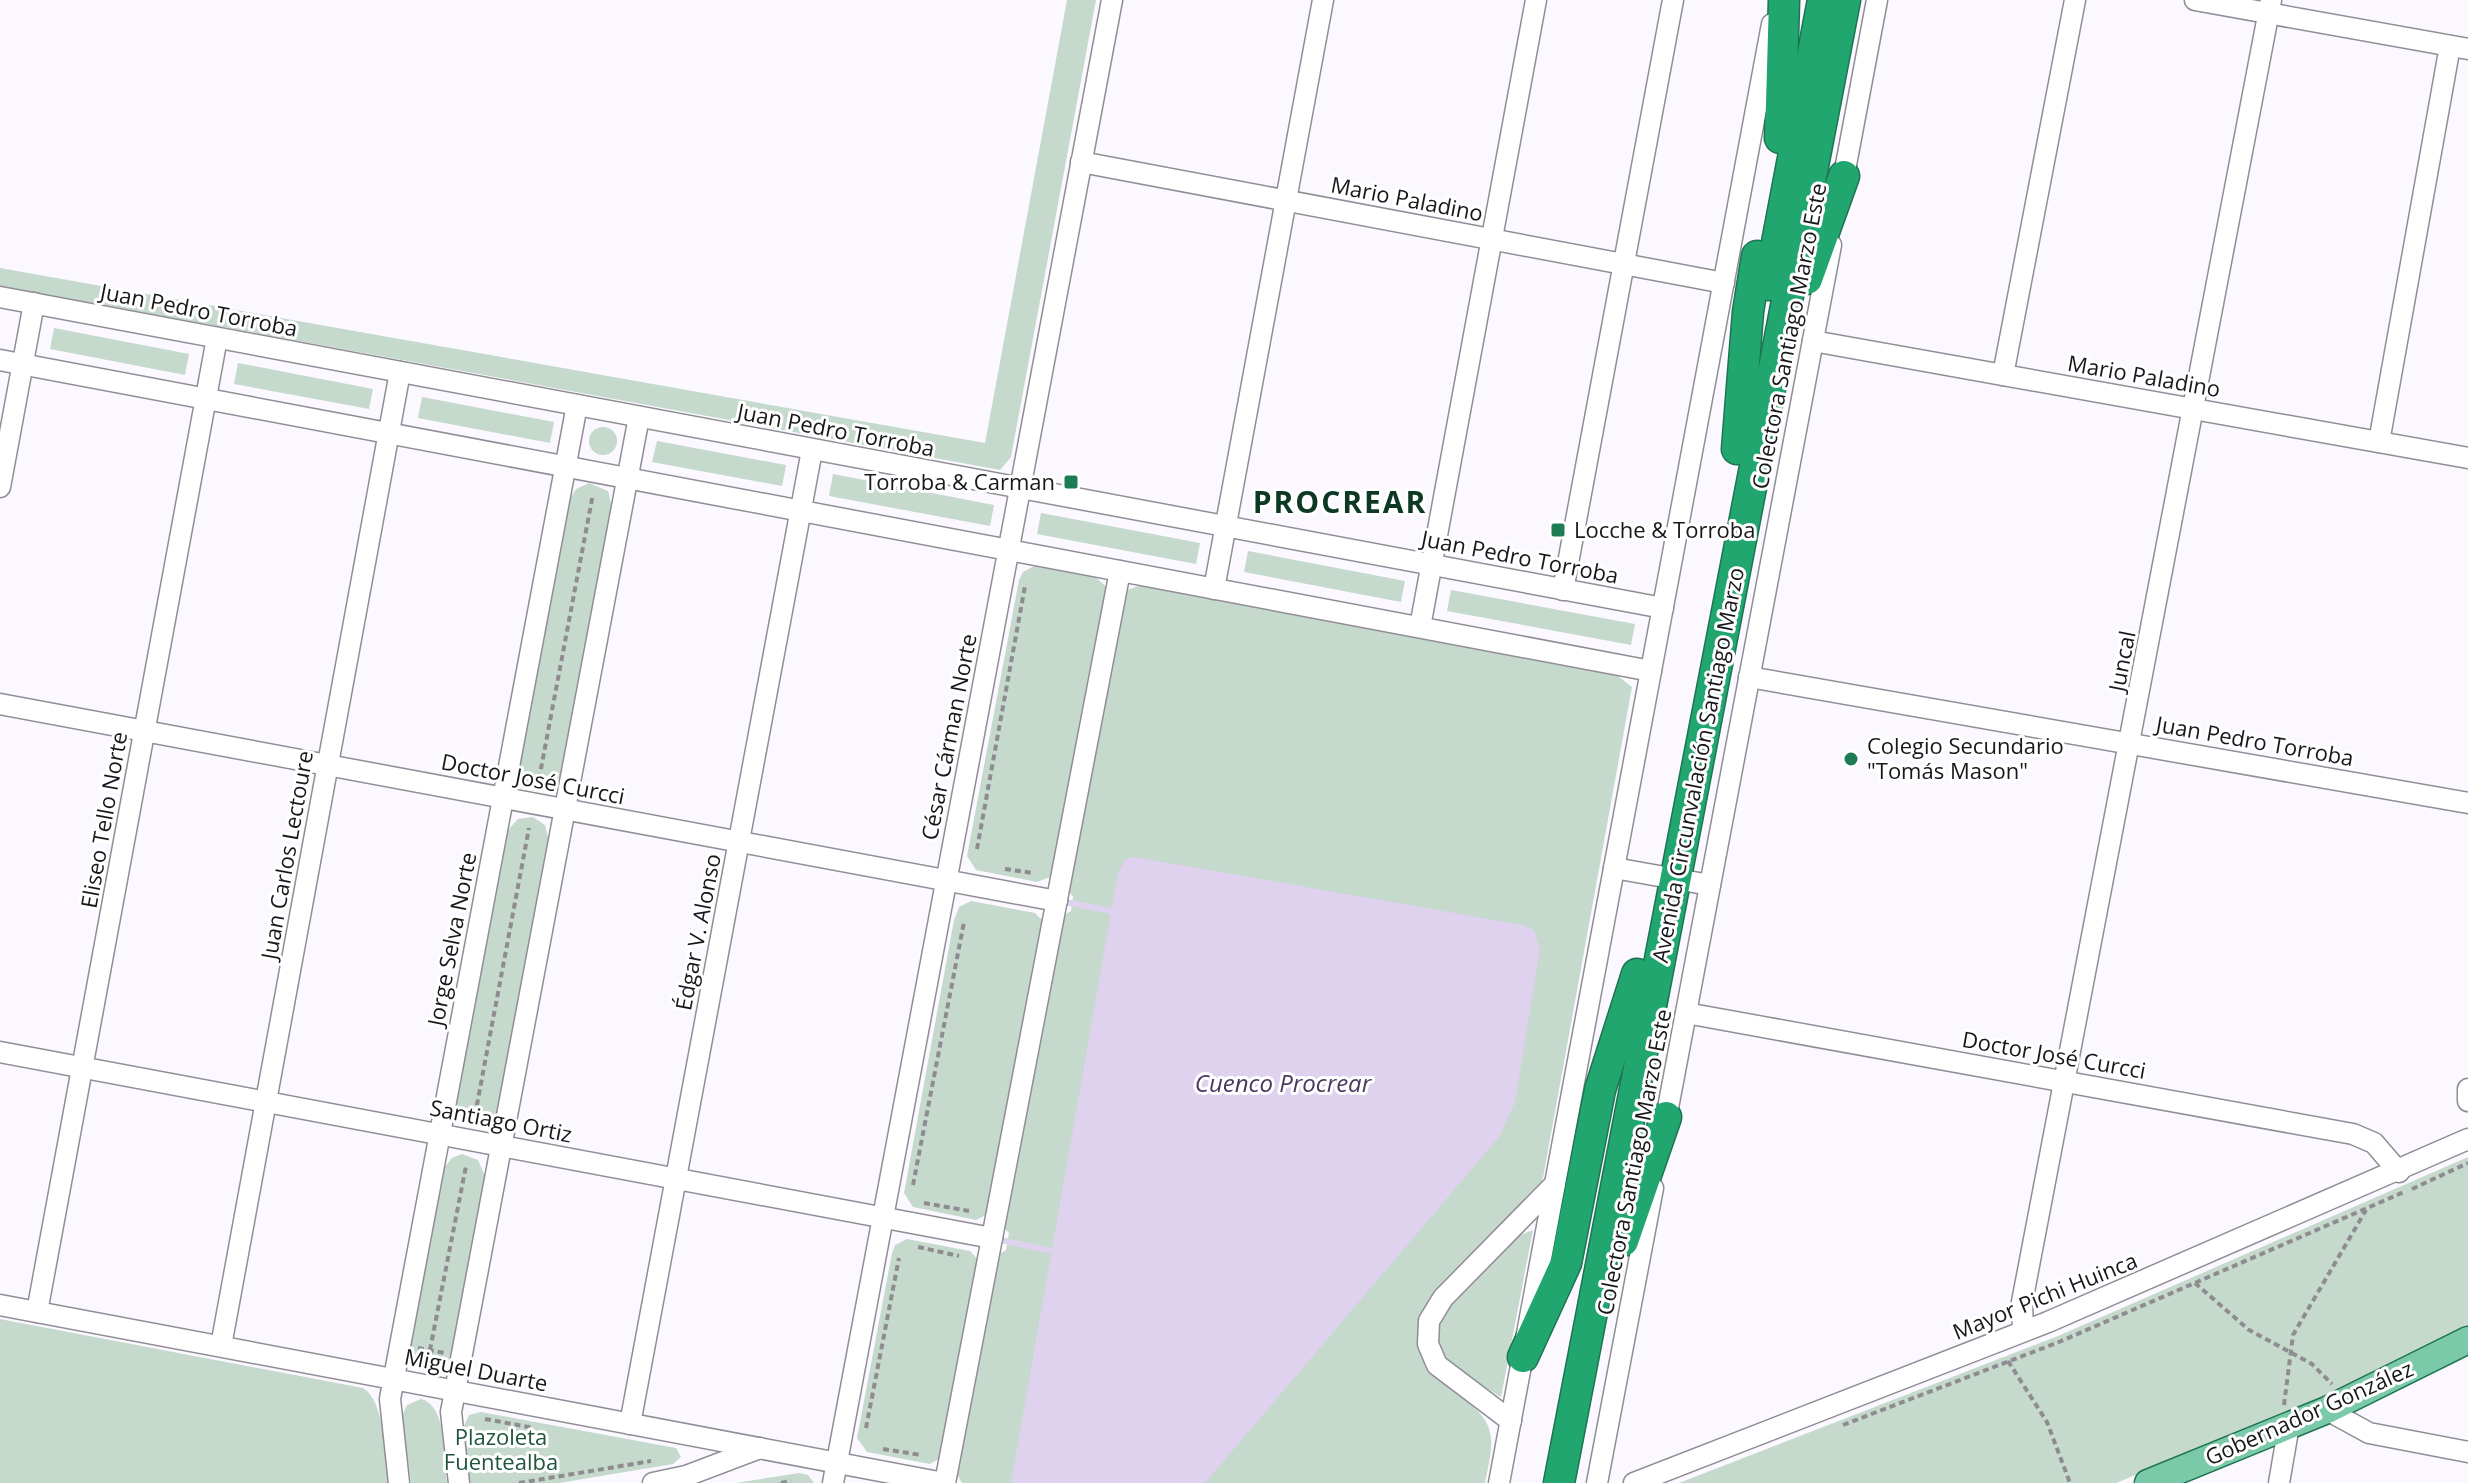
<svg xmlns="http://www.w3.org/2000/svg" width="2468" height="1483" viewBox="0 0 2468 1483" font-family="'Open Sans',sans-serif">
  <style>
    .green { fill: #c5d9cd }
    .water { fill: #ded2ef }
    .lines { fill: none; stroke-linecap: round; stroke-linejoin: round }
    .stream { stroke: #ded2ef; stroke-width: 6 }
    .minor-casing { stroke: #908d96; stroke-width: 23 }
    .major-casing { stroke: #1e7452; stroke-width: 29 }
    .highway-casing { stroke: #1e7452; stroke-width: 33 }
    .path { stroke: #8e8c91; stroke-width: 4; stroke-dasharray: 6 4; stroke-linecap: butt }
    .minor { stroke: #fff; stroke-width: 20 }
    .major { stroke: #7acaa9; stroke-width: 26 }
    .highway { stroke: #22a670; stroke-width: 30 }
    .poi-dot { fill: #1d7c53; stroke: #fff; stroke-width: 3 }
    .labels { text-anchor: middle; stroke-width: 6; stroke-linejoin: round; paint-order: stroke }
    .street-label { font-size: 22px; fill: #18171a; stroke: #fff }
    .poi-label { font-size: 22px; fill: #18171a; stroke: #fff; text-anchor: start }
    .park-label { font-size: 22px; fill: #1f553c; stroke: #fff }
    .water-label { font-size: 24px; font-style: italic; fill: #4b3861; stroke: #fff }
    .district-label { font-size: 30px; font-weight: bold; letter-spacing: 2px; fill: #0c3824; stroke: #fff }
  </style>
  <rect width="100%" height="100%" fill="#fbf9ff"/>
  <g class="green">
    <path d="M 1067,0 L 1096,0 L 1011,457 L 1000,470 L 0,286 L 0,268 L 985,443 Z"/>
    <path d="M 54,328 L 189,354 L 185,375 L 50,349 Z"/>
    <path d="M 238,363 L 373,389 L 369,409 L 234,384 Z"/>
    <path d="M 422,397 L 554,422 L 550,443 L 418,418 Z"/>
    <circle cx="603" cy="441" r="14"/>
    <path d="M 657,441 L 786,465 L 782,486 L 652,462 Z"/>
    <path d="M 833,474 L 994,505 L 990,526 L 829,496 Z"/>
    <path d="M 589,483 L 608,491 L 612,508 L 562,773 L 552,787 L 538,789 L 524,781 L 520,765 L 571,497 L 576,489 Z"/>
    <path d="M 1041,513 L 1200,543 L 1196,564 L 1037,534 Z"/>
    <path d="M 1248,551 L 1405,581 L 1401,602 L 1244,572 Z"/>
    <path d="M 1034,566 L 1095,577 L 1108,588 L 1053,876 L 1037,882 L 976,870 L 967,856 L 1019,580 L 1023,572 Z"/>
    <path d="M 1141,585 L 1618,676 L 1632,687 L 1543,1178 L 1518,1236 L 1533,1230 L 1501,1397 L 1471,1379 L 1461,1397 C 1500,1425 1493,1441 1485,1483 L 962,1483 L 955,1470 L 996,1256 L 1006,1250 L 1009,1233 L 1001,1225 L 1061,917 L 1071,911 L 1073,897 L 1066,887 L 1125,591 Z"/>
    <path d="M 1451,590 L 1635,624 L 1631,645 L 1447,611 Z"/>
    <path d="M 533,817 L 545,825 L 549,842 L 498,1109 L 491,1121 L 474,1126 L 458,1114 L 456,1101 L 507,831 L 518,819 Z"/>
    <path d="M 971,901 L 1035,913 L 1044,922 L 988,1214 L 976,1220 L 913,1207 L 904,1193 L 954,920 L 959,907 Z"/>
    <path d="M 462,1154 L 478,1160 L 485,1176 L 451,1358 L 441,1369 L 424,1371 L 413,1362 L 409,1350 L 443,1169 L 452,1158 Z"/>
    <path d="M 2468,1157 L 2468,1326 L 2301,1407 L 2116,1483 L 1679,1483 L 2058,1336 Z"/>
    <path d="M 907,1239 L 970,1251 L 979,1261 L 941,1458 L 930,1464 L 867,1452 L 857,1438 L 892,1253 L 895,1245 Z"/>
    <path d="M 0,1319 L 363,1388 C 385,1400 385,1458 388,1483 L 0,1483 Z"/>
    <path d="M 421,1399 C 448,1406 444,1460 447,1483 L 411,1483 L 402,1416 L 407,1405 Z"/>
    <path d="M 481,1412 L 676,1448 L 681,1457 L 673,1464 L 559,1483 L 470,1483 L 462,1430 L 469,1415 Z"/>
    <path d="M 799,1473 L 808,1475 L 814,1483 L 736,1483 Z"/>
  </g>
  <path class="water" d="M 1135,857 L 1523,925 L 1534,930 L 1540,950 L 1515,1102 L 1499,1137 L 1205,1483 L 1011,1483 L 1118,872 L 1126,859 Z"/>
  <g class="lines">
    <g class="stream">
      <path d="M 1060,901 L 1111,911"/>
      <path d="M 996,1239 L 1052,1251"/>
    </g>
    <defs>
      <g id="minor">
        <path d="M 2195,0 L 2468,49"/>
        <path d="M 1081,162 L 1724,283"/>
        <path d="M 1842,186 L 1877,0"/>
        <path d="M 0,297 L 1663,608"/>
        <path d="M 1813,341 L 2468,458"/>
        <path d="M 0,360 L 1651,671"/>
        <path d="M 2003,375 L 2075,0"/>
        <path d="M 2379,442 L 2450,46"/>
        <path d="M 0,487 L 34,303"/>
        <path d="M 1214,589 L 1323,0"/>
        <path d="M 1563,590 L 1673,0"/>
        <path d="M 1420,627 L 1536,0"/>
        <path d="M 1749,677 L 2468,803"/>
        <path d="M 0,704 L 1057,901"/>
        <path d="M 1614,868 L 1710,885"/>
        <path d="M 1686,1013 L 2353,1134 L 2374,1143 L 2399,1172"/>
        <path d="M 0,1052 L 992,1238"/>
        <path d="M 2468,1089 L 2468,1101"/>
        <path d="M 1664,1129 L 1831,245"/>
        <path d="M 0,1305 L 944,1483"/>
        <path d="M 37,1312 L 217,338"/>
        <path d="M 2023,1331 L 2022,1302 L 2271,0"/>
        <path d="M 221,1346 L 400,372"/>
        <path d="M 2327,1410 L 2369,1433 L 2468,1452"/>
        <path d="M 1511,1421 L 1437,1365 L 1428,1344 L 1429,1321 L 1443,1298 L 1555,1184"/>
        <path d="M 630,1424 L 812,450"/>
        <path d="M 399,1483 L 390,1399 L 577,405"/>
        <path d="M 459,1483 L 451,1412 L 639,417"/>
        <path d="M 653,1483 L 686,1476 L 760,1448"/>
        <path d="M 833,1483 L 1112,0"/>
        <path d="M 945,1483 L 1120,571"/>
        <path d="M 1499,1483 L 1772,24"/>
        <path d="M 1597,1483 L 1653,1188"/>
        <path d="M 1634,1483 L 2048,1322 L 2468,1139"/>
        <path d="M 2279,1483 L 2289,1425"/>
      </g>
      <path id="major" d="M 2148,1483 L 2327,1410 L 2468,1340"/>
      <g id="highway">
        <path d="M 1780,138 L 1784,0"/>
        <path d="M 1807,279 L 1844,176"/>
        <path d="M 1769,285 L 1823,0"/>
        <path d="M 1737,449 L 1748,312 L 1757,256"/>
        <path d="M 1623,1241 L 1666,1117"/>
        <path d="M 1523,1357 L 1566,1263 L 1600,1090 L 1637,974"/>
        <path d="M 1559,1483 L 1845,0"/>
      </g>
    </defs>
    <use href="#minor" class="minor-casing"/>
    <use href="#major" class="major-casing"/>
    <use href="#highway" class="highway-casing"/>
    <g class="path">
      <path d="M 539,779 L 593,494"/>
      <path d="M 977,849 L 1025,586"/>
      <path d="M 1005,869 L 1033,873"/>
      <path d="M 475,1115 L 529,828"/>
      <path d="M 913,1185 L 964,922"/>
      <path d="M 2412,1189 L 2468,1163"/>
      <path d="M 924,1203 L 969,1211"/>
      <path d="M 918,1247 L 959,1256"/>
      <path d="M 2195,1283 L 2249,1330 L 2312,1364 L 2332,1384"/>
      <path d="M 418,1348 L 445,1353"/>
      <path d="M 428,1360 L 466,1166"/>
      <path d="M 2008,1361 L 2047,1422 L 2070,1483"/>
      <path d="M 2284,1405 L 2293,1335 L 2366,1210"/>
      <path d="M 485,1419 L 534,1428"/>
      <path d="M 1843,1425 L 2059,1342 L 2404,1192"/>
      <path d="M 866,1428 L 899,1258"/>
      <path d="M 883,1449 L 921,1455"/>
      <path d="M 519,1483 L 651,1461"/>
      <path d="M 781,1483 L 791,1481"/>
    </g>
    <use href="#minor" class="minor"/>
    <use href="#major" class="major"/>
    <use href="#highway" class="highway"/>
  </g>
  <g class="poi-dot">
    <rect x="1063" y="474" width="16" height="16" rx="4"/>
    <rect x="1550" y="522" width="16" height="16" rx="4"/>
    <circle cx="1851" cy="759" r="8"/>
  </g>
  <g class="labels">
    <g class="street-label">
      <text transform="translate(1407 199) rotate(11)" y="8">Mario Paladino</text>
      <text transform="translate(199 310) rotate(11)" y="8">Juan Pedro Torroba</text>
      <text transform="translate(1789 336) rotate(-79)" y="8">Colectora Santiago Marzo Este</text>
      <text transform="translate(2144 376) rotate(10)" y="8">Mario Paladino</text>
      <text transform="translate(836 430) rotate(11)" y="8">Juan Pedro Torroba</text>
      <text transform="translate(1520 557) rotate(11)" y="8">Juan Pedro Torroba</text>
      <text transform="translate(2122 661) rotate(-79)" y="8">Juncal</text>
      <text transform="translate(949 737) rotate(-79)" y="8">César Cárman Norte</text>
      <text transform="translate(2255 741) rotate(10)" y="8">Juan Pedro Torroba</text>
      <text transform="translate(1698 765) rotate(-79)" y="8">Avenida Circunvalación Santiago Marzo</text>
      <text transform="translate(533 779) rotate(11)" y="8">Doctor José Curcci</text>
      <text transform="translate(104 820) rotate(-80)" y="8">Eliseo Tello Norte</text>
      <text transform="translate(287 855) rotate(-80)" y="8">Juan Carlos Lectoure</text>
      <text transform="translate(698 932) rotate(-79)" y="8">Édgar V. Alonso</text>
      <text transform="translate(452 939) rotate(-79)" y="8">Jorge Selva Norte</text>
      <text transform="translate(2054 1055) rotate(10)" y="8">Doctor José Curcci</text>
      <text transform="translate(501 1121) rotate(11)" y="8">Santiago Ortiz</text>
      <text transform="translate(1634 1162) rotate(-79)" y="8">Colectora Santiago Marzo Este</text>
      <text transform="translate(2045 1296) rotate(-22)" y="8">Mayor Pichi Huinca</text>
      <text transform="translate(476 1370) rotate(11)" y="8">Miguel Duarte</text>
      <text transform="translate(2309 1413) rotate(-24)" y="8">Gobernador González</text>
    </g>
    <g class="poi-label">
      <text x="1055" y="490" text-anchor="end">Torroba &amp; Carman</text>
      <text x="1574" y="538">Locche &amp; Torroba</text>
      <text x="1867" y="754">Colegio Secundario<tspan x="1867" dy="25">"Tomás Mason"</tspan></text>
    </g>
    <g class="park-label">
      <text x="501" y="1445">Plazoleta<tspan x="501" dy="25">Fuentealba</tspan></text>
    </g>
    <g class="water-label">
      <text x="1283" y="1092">Cuenco Procrear</text>
    </g>
    <g class="district-label">
      <text x="1340" y="513">PROCREAR</text>
    </g>
  </g>
</svg>
